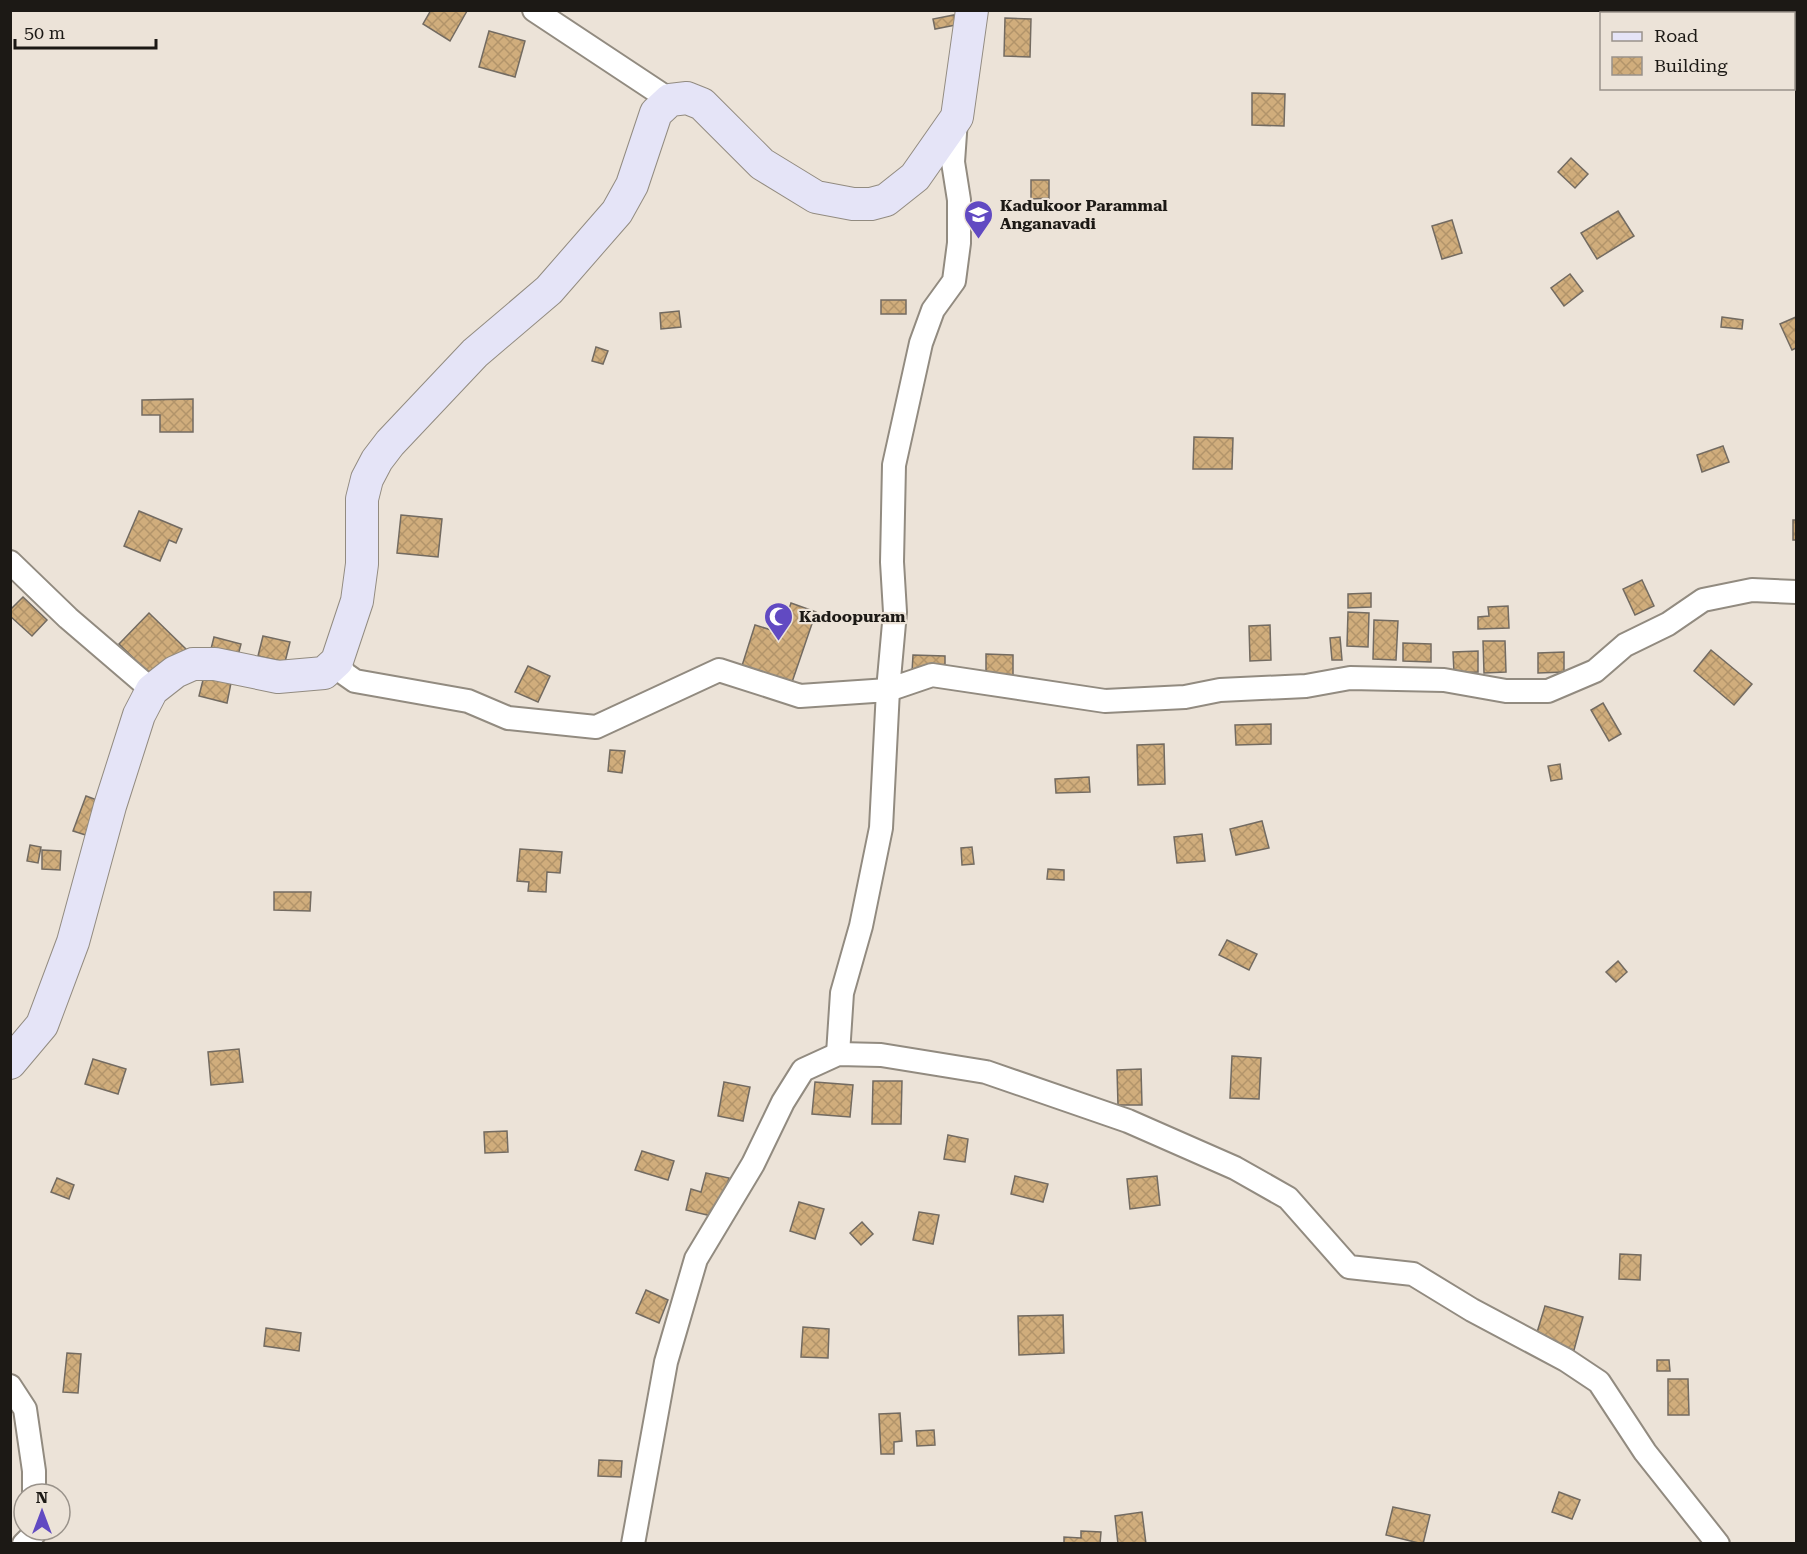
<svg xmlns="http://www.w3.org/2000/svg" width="1807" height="1554" viewBox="0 0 1807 1554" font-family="'Roboto Serif',serif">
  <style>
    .building { fill: url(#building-cross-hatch); stroke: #736b61; stroke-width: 1.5 }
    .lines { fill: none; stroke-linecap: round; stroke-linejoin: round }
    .street-casing { stroke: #928b80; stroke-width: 26 }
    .secondary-casing { stroke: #928b80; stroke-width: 34 }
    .street { stroke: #fff; stroke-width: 22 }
    .secondary { stroke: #e5e4f7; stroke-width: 32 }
    .labels { text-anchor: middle; stroke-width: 4.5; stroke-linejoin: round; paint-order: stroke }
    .poi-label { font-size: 16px; font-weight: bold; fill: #1c1915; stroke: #ece3d8; text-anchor: start }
  </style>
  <defs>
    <pattern id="building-cross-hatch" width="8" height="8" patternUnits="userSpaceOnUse" patternTransform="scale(1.5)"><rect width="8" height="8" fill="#d0ad7c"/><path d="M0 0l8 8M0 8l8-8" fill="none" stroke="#b2946a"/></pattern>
  </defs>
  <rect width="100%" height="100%" fill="#ece3d8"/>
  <g class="building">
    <path d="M 431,10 L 466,10 L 467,11 L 450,41 L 423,24 Z"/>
    <path d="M 954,15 L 956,25 L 935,29 L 933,19 Z"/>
    <path d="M 1005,18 L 1031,19 L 1030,57 L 1004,56 Z"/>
    <path d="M 489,31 L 525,41 L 515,77 L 479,67 Z"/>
    <path d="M 1252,93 L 1285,94 L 1284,126 L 1252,125 Z"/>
    <path d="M 1571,158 L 1588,174 L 1575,188 L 1558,172 Z"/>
    <path d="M 1031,180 L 1049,180 L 1049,198 L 1031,199 Z"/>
    <path d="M 1618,211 L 1634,236 L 1597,259 L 1581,233 Z"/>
    <path d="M 1452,220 L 1462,253 L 1442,259 L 1432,226 Z"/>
    <path d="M 1570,274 L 1583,291 L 1564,306 L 1551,288 Z"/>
    <rect x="881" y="300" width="25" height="14"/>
    <path d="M 679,311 L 681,327 L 661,329 L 660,313 Z"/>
    <path d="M 1722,317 L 1743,320 L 1742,329 L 1721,327 Z"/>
    <path d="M 1796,317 L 1796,348 L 1792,350 L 1780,324 Z"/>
    <path d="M 596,347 L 608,351 L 603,364 L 592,361 Z"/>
    <path d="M 193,399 L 193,432 L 160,432 L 160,415 L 142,415 L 142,400 Z"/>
    <path d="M 1194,437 L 1233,438 L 1232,469 L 1193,469 Z"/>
    <path d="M 1723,446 L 1729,462 L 1702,472 L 1697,455 Z"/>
    <path d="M 139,511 L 182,529 L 176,543 L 169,540 L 160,561 L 124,546 Z"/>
    <path d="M 401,515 L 442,519 L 438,557 L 397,553 Z"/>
    <rect x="1793" y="520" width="3" height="20"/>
    <path d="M 1642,580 L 1654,606 L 1635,615 L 1623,589 Z"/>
    <path d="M 1371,593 L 1371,607 L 1348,608 L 1348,594 Z"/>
    <path d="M 23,597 L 47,620 L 32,636 L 10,616 L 10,610 Z"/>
    <path d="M 791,603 L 816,612 L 790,688 L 740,672 L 755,625 L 781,633 Z"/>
    <path d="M 1508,606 L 1509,628 L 1478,629 L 1478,617 L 1489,616 L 1488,607 Z"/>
    <path d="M 1348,612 L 1369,613 L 1368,647 L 1347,646 Z"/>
    <path d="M 149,613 L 186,649 L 156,680 L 119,644 Z"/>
    <path d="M 1374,620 L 1398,621 L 1396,660 L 1373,659 Z"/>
    <path d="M 1270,625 L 1271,660 L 1250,661 L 1249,626 Z"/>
    <path d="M 263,636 L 290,642 L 285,662 L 258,656 Z"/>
    <path d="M 214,637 L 241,644 L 236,663 L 209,657 Z"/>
    <path d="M 1340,637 L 1342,660 L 1332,660 L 1330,638 Z"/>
    <path d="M 1483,641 L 1505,641 L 1506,672 L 1484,673 Z"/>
    <path d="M 1403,643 L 1431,644 L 1431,662 L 1403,661 Z"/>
    <path d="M 1711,650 L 1752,684 L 1734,705 L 1694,671 Z"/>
    <path d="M 1478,651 L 1478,672 L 1454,673 L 1453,652 Z"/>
    <path d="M 1564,652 L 1564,672 L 1538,673 L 1538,653 Z"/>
    <path d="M 986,654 L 1013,655 L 1013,676 L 986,676 Z"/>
    <path d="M 913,655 L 945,656 L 945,673 L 912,672 Z"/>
    <path d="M 528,666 L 550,676 L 538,702 L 515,692 Z"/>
    <path d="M 204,676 L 231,683 L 227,703 L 199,696 Z"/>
    <path d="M 1603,703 L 1621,734 L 1609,741 L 1591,710 Z"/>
    <path d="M 1271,724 L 1271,744 L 1236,745 L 1235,725 Z"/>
    <path d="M 1164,744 L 1165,784 L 1138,785 L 1137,745 Z"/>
    <path d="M 610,750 L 625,751 L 622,773 L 608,771 Z"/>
    <path d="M 1560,764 L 1562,779 L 1551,781 L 1548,766 Z"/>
    <path d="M 1089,777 L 1090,792 L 1056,793 L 1055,779 Z"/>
    <path d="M 86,796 L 105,803 L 92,837 L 73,831 Z"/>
    <path d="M 1262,821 L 1269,848 L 1236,855 L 1230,829 Z"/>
    <path d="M 1202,834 L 1205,861 L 1177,863 L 1174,837 Z"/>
    <path d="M 30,845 L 41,847 L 38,863 L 27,861 Z"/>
    <path d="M 972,847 L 974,864 L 962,865 L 961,848 Z"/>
    <path d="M 520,849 L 562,852 L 560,873 L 547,872 L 546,892 L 528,891 L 529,882 L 517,881 Z"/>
    <path d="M 42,850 L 61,851 L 60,870 L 42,869 Z"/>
    <path d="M 1048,869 L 1064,870 L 1064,880 L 1047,879 Z"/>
    <path d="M 274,892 L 311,892 L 310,911 L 274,910 Z"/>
    <path d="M 1227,940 L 1257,954 L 1249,970 L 1219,955 Z"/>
    <path d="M 1618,961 L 1627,972 L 1616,982 L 1606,972 Z"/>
    <path d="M 239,1049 L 243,1082 L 211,1085 L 208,1052 Z"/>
    <path d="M 1232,1056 L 1261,1058 L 1259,1099 L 1230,1098 Z"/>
    <path d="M 93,1059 L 126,1069 L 118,1094 L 85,1084 Z"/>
    <path d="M 1141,1069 L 1142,1105 L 1118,1105 L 1117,1070 Z"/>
    <path d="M 873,1081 L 902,1081 L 901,1124 L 872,1124 Z"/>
    <path d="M 724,1082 L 750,1087 L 743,1121 L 718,1116 Z"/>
    <path d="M 815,1082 L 853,1085 L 850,1117 L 812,1114 Z"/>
    <path d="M 507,1131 L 508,1152 L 485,1153 L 484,1132 Z"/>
    <path d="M 948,1135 L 968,1139 L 965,1162 L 944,1159 Z"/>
    <path d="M 642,1151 L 674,1161 L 668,1180 L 635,1170 Z"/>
    <path d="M 706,1173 L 729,1178 L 720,1218 L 686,1210 L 691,1189 L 701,1192 Z"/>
    <path d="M 1015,1176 L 1048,1184 L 1043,1202 L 1011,1194 Z"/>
    <path d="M 1157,1176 L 1160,1205 L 1130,1209 L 1127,1179 Z"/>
    <path d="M 57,1178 L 74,1185 L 69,1199 L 51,1192 Z"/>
    <path d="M 799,1202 L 824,1209 L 815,1239 L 790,1231 Z"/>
    <path d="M 919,1212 L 939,1215 L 933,1244 L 913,1240 Z"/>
    <path d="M 862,1222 L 873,1234 L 861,1245 L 850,1233 Z"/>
    <path d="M 1620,1254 L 1641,1255 L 1640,1280 L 1619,1279 Z"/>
    <path d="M 646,1290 L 668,1300 L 659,1323 L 636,1313 Z"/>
    <path d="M 1545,1306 L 1583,1317 L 1574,1350 L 1535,1339 Z"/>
    <path d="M 1063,1315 L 1064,1353 L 1019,1355 L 1018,1316 Z"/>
    <path d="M 803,1327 L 829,1329 L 828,1358 L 801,1357 Z"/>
    <path d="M 266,1328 L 301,1333 L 299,1351 L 264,1346 Z"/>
    <path d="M 67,1353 L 81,1354 L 78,1393 L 63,1392 Z"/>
    <path d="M 1657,1360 L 1669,1360 L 1670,1371 L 1657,1371 Z"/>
    <path d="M 1668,1379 L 1688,1379 L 1689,1415 L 1668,1415 Z"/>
    <path d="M 900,1413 L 902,1441 L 894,1442 L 894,1454 L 881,1454 L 879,1414 Z"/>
    <path d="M 934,1430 L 935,1445 L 917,1446 L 916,1431 Z"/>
    <path d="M 599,1460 L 622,1461 L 621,1477 L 598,1476 Z"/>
    <path d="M 1559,1492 L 1580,1500 L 1572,1519 L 1552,1512 Z"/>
    <path d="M 1393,1507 L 1430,1515 L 1423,1544 L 1386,1535 Z"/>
    <path d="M 1142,1512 L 1146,1544 L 1118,1544 L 1115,1516 Z"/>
    <path d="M 1081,1531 L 1101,1532 L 1100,1544 L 1064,1544 L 1064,1537 L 1081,1538 Z"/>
  </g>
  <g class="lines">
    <defs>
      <g id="street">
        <path d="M 534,10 L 670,100"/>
        <path d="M 956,119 L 953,162 L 959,200 L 959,243 L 954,281 L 933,310 L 921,343 L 894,465 L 892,562 L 895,612 L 888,690 L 932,675 L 1105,701 L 1185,697 L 1220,690 L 1306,686 L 1350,678 L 1444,680 L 1506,691 L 1548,691 L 1595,671 L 1625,645 L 1668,624 L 1703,600 L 1752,590 L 1796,592"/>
        <path d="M 10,562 L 68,618 L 152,690"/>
        <path d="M 337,661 L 345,674 L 355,681 L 468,701 L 508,718 L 596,727 L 719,670 L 800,696 L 888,690 L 881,828 L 861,926 L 842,993 L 838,1054"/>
        <path d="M 10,1386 L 25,1409 L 34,1471 L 34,1494"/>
        <path d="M 24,1544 L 34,1534 L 34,1530"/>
        <path d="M 633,1544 L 666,1362 L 696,1259 L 753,1164 L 783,1102 L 803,1070 L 838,1054 L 881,1055 L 986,1072 L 1128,1121 L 1235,1168 L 1288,1198 L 1349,1267 L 1413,1274 L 1472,1310 L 1566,1360 L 1599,1382 L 1645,1452 L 1718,1544"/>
      </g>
      <path id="secondary" d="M 10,1063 L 42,1025 L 73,942 L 110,806 L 139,715 L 152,690 L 175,672 L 193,664 L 215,664 L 278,677 L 324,673 L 337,661 L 357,601 L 362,564 L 362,499 L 367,479 L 377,460 L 390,443 L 475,353 L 549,290 L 617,212 L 632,185 L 656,113 L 670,100 L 687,98 L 702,104 L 762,164 L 816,197 L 853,204 L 871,204 L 886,200 L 915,177 L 957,117 L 972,10"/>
    </defs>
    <use href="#street" class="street-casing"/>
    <use href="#secondary" class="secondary-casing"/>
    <use href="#street" class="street"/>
    <use href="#secondary" class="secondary"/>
  </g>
  <defs>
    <symbol id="school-pin" viewBox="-11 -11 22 30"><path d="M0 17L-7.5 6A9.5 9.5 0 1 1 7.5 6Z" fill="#614ac2" stroke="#ece3d8"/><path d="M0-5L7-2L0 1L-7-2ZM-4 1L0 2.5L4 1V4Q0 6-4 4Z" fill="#fff"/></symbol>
    <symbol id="mosque-pin" viewBox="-11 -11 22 30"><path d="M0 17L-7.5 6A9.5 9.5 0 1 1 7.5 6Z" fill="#614ac2" stroke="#ece3d8"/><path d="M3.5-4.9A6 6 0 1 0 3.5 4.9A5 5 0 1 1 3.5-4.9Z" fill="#fff"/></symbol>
  </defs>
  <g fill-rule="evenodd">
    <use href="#school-pin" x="962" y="198" width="33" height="45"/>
    <use href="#mosque-pin" x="762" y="600" width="33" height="45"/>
  </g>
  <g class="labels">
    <g class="poi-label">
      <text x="1000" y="211">Kadukoor Parammal<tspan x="1000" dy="18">Anganavadi</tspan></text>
      <text x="799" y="622">Kadoopuram</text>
    </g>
  </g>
  <rect width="1807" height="1554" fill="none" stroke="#1c1915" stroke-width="24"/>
  <rect x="1600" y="12" width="195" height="78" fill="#ece3d8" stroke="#99928a" stroke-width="1.5"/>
  <rect x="1612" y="32" width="30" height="9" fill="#e5e4f7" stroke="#99928a" stroke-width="1.5"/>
  <text x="1654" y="42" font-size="18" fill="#1c1915">Road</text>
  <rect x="1612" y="57" width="30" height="18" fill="url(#building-cross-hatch)" stroke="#99928a" stroke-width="1.5"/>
  <text x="1654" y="72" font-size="18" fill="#1c1915">Building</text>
  <g transform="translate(42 1512)"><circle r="28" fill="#ece3d8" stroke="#99928a" stroke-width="1.5"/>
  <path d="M0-4.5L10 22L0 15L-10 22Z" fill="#614ac2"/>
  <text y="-9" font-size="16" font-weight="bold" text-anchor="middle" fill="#1c1915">N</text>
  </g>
  <path d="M15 39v9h141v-9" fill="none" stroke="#1c1915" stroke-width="3"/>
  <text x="24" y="39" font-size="18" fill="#1c1915" stroke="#ece3d8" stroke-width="4.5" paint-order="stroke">50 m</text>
</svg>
